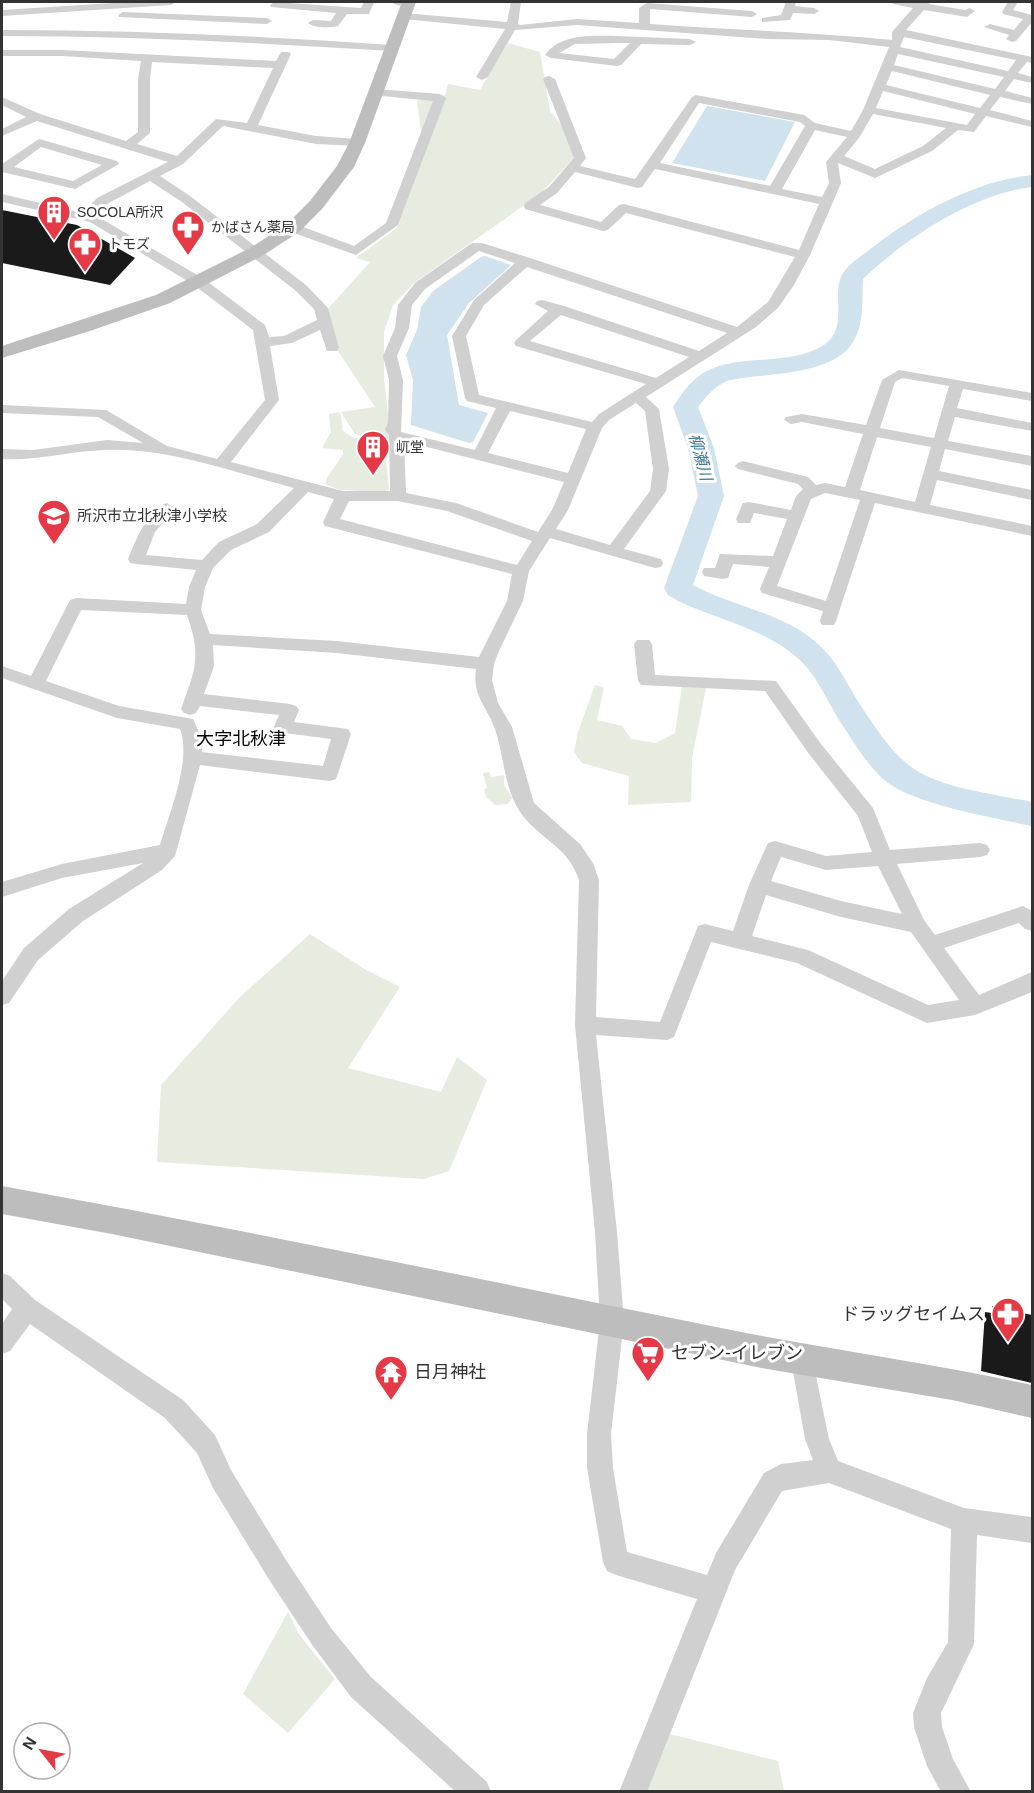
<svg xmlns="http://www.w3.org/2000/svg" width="1034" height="1793" viewBox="0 0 1034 1793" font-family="Helvetica,'Noto Sans JP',sans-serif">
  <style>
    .green { fill: #e6ecdf }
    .water { fill: #cfe2ee }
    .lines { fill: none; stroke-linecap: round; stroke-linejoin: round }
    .river { fill: #cfe2ee; fill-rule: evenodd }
    .building { fill: #1a1a1a }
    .street { fill: #d0d0d0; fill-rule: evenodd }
    .secondary { fill: #bdbdbd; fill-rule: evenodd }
    .labels { text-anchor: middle; stroke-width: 6; stroke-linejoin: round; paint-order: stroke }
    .far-poi-label { font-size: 14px; fill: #333; stroke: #fff; text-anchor: start }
    .poi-label { font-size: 15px; fill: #333; stroke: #fff; text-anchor: start }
    .water-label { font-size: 16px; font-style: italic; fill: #3f7597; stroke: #fff }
    .quarter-label { font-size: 18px; fill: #000; stroke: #fff }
    .near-poi-label { font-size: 18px; fill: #333; stroke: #fff; text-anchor: start }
  </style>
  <rect width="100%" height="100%" fill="#fff"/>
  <g class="green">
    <path d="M 508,43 L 540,52 L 550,111 L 582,150 L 540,194 L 414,283 L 393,305 L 384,332 L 384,378 L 391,442 L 355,434 L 341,412 L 375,407 L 336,348 L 327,310 L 370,262 L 356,258 L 397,228 L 424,156 L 417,101 L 445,95 L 448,84 L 480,90 Z"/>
    <path d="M 340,412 L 343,431 L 354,438 L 384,442 L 389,489 L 385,492 L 340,490 L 325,484 L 327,478 L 343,454 L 343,450 L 322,448 L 331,432 L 329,414 Z"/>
    <path d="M 595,685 L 604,687 L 597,720 L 622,726 L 631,739 L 656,743 L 675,733 L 682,686 L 706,688 L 692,758 L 691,802 L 628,805 L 629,776 L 582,763 L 574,752 L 578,732 Z"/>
    <path d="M 489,772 L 491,777 L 504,775 L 504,785 L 512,798 L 508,804 L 495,805 L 486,797 L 484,789 L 487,788 L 483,773 Z"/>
    <path d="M 310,934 L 366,970 L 400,987 L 348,1068 L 441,1092 L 457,1057 L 487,1080 L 449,1171 L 424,1179 L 157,1162 L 161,1085 L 240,997 Z"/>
    <path d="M 288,1612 L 298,1633 L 335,1679 L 288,1733 L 243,1694 Z"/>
    <path d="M 658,1731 L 778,1761 L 784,1791 L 633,1792 Z"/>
  </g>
  <g class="water">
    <path d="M 707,106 L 795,122 L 765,181 L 672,163 Z"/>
    <path d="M 485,256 L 511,265 L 469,303 L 447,335 L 459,405 L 488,413 L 473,442 L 469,443 L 411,425 L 413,380 L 406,355 L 417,330 L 421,307 L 433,291 L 481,257 Z"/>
  </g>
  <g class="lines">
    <path class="river" d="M 1032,175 L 1032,187 C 973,194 906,238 863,279 C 862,297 864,317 857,334 C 840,379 765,371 727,381 C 714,387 706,396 698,407 L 714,448 L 724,496 L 693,585 C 733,607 782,612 817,643 C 837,660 847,685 861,706 C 875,727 890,751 910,766 C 940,789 996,794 1032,802 L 1032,826 C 995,818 918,805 888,783 C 869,768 856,746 843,726 C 827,702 817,673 794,655 C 761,628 717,619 678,601 L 668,595 L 664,588 L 698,496 L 688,448 L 673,407 C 680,396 688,384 699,376 C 734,351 786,368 822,346 C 850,330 831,295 842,275 C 847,265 860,257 869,250 C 915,214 973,181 1032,175 Z"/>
  </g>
  <g class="building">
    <path d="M 2,210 L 77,225 L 135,258 L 110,285 L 2,263 Z"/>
    <path d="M 992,1306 L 1032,1315 L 1032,1383 L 981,1371 L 985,1312 L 992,1313 Z"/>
  </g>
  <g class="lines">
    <g class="street">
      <path d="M 129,2 L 176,2 L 171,5 L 2,16 L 2,10 Z"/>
      <path d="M 275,2 L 361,8 L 364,2 L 374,2 L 369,14 L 347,14 L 338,26 C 329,28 314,28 308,23 L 313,20 L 331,21 L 336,13 L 271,7 L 270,5 Z"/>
      <path d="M 392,2 L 414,2 C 410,7 396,7 392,2 Z"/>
      <path d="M 511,2 L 521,2 L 518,24 L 520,25 L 577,19 L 639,23 L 639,8 L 647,3 L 752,11 L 757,14 L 752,17 L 650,9 L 650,24 C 731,30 811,32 892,40 L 892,32 L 913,8 L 893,4 L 892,2 L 930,2 L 929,4 L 965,10 L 970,8 L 975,11 L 967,17 L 924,10 L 906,30 L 1032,57 L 1032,63 L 1027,62 L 1018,73 L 1032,77 L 1032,83 L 1014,79 L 1005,91 L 1032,98 L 1032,104 L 1000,97 L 990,110 L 1032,121 L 1032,127 L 986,116 L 974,132 L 958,130 L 932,151 L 875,178 L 838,163 L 841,183 L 833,202 L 810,255 L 794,285 L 778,308 L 756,327 L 646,397 L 659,409 L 669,469 L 666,491 L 624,549 L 661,559 L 663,563 L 661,567 L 655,568 L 550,538 L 529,571 L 523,601 L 499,651 L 494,664 L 492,680 L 498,703 L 512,727 L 534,803 L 580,844 L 593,863 L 599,880 L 596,1017 L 660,1022 L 698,926 L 705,924 L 733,931 L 749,885 L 768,843 L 775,841 L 826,856 L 872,852 L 858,816 L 809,754 L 765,691 L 641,685 L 638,681 L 634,644 L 637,640 L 649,640 L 652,644 L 655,675 L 776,681 L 821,744 L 873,808 L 890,850 L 980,843 L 987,845 L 990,850 L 987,855 L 980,857 L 897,864 L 924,920 L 935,935 L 1023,906 L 1032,911 L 1032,931 L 1025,929 L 1019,923 L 944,948 L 979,995 L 1032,972 L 1032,992 L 975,1015 L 927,1023 L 797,963 L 711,942 L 674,1037 L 667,1040 L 596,1035 L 617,1232 L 624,1321 L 611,1434 L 613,1468 L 627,1552 L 707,1575 L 716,1553 L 764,1473 L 781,1464 L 813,1460 L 805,1439 L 791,1360 L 795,1352 L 803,1348 L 811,1352 L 829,1439 L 838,1461 L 964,1508 L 1032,1517 L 1032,1543 L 977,1535 L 974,1644 L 941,1713 L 942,1727 L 953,1759 L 971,1792 L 941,1792 L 927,1766 L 914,1727 L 913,1713 L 927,1678 L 948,1642 L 951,1529 L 829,1483 L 782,1491 L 735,1570 L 647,1792 L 619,1792 L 697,1599 L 616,1575 L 607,1571 L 603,1562 L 587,1468 L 587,1434 L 600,1321 L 595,1232 L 575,1025 L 579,880 C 568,846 539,839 520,812 C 504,788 504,755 495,729 C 487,706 472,696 476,669 L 337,653 L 213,645 L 214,666 L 204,694 L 290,704 L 296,706 L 299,710 L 294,722 L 348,729 L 351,734 L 336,779 L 330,781 L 200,765 L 175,856 L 162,870 L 83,921 L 38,960 L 9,1003 L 2,1005 L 2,981 L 24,948 L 69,909 L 143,863 L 62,878 L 2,897 L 2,882 L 62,864 L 160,845 C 169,814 192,760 180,729 L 117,718 L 2,678 L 2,666 L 31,676 L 70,600 L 76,598 L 186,604 L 189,587 L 196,570 L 136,564 L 130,563 L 128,559 C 135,542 148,508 167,503 L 175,508 L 155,532 L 146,555 L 202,560 L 219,542 L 257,524 L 294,488 C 236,473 167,447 106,450 C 70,451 38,461 2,459 L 2,449 L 33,450 L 107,440 L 143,443 L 98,417 L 2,413 L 2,405 L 106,410 L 167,446 L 217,459 L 265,400 L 253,330 L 194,285 L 90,222 L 2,202 L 2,194 L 83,213 L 97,198 L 168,162 L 37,121 L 2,136 L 2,129 L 26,117 L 2,105 L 2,97 L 40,114 L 126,141 L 138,132 L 138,79 L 141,61 L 62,56 L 2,56 L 2,50 L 62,50 L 276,61 L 281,52 L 289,52 L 291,54 L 258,125 L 316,136 L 357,139 L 361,140 L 361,146 L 316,144 L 223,126 L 183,164 L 160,176 L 190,196 L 306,285 L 328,308 L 339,348 L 337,351 L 327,351 L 320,330 L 292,343 L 270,346 L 279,400 L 231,462 L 343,491 L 390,491 L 389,435 L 385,430 L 388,422 L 389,380 L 383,356 L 395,328 L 398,305 L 415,283 L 472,243 L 482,243 L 530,258 L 737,327 L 768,302 L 795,257 L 626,213 L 608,230 L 603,231 L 525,209 L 524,206 L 525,203 L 549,187 L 574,158 L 543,79 L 545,77 L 549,76 L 555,79 L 586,158 L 580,166 L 635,179 L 692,97 L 696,95 L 804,115 L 815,123 L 851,131 L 863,110 L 889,47 L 829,40 L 768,39 L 577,25 L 515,30 L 488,77 L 482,80 L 476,77 L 505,29 L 404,19 L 399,16 L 404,13 L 507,22 ZM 904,37 L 1016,60 L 1008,71 L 900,47 ZM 898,54 L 1004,77 L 995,89 L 894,65 ZM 152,62 L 273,68 L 247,123 L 216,119 L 177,156 L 137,144 L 150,133 L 150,79 ZM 892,71 L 990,95 L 980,108 L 886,85 ZM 883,91 L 975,114 L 967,125 L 876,108 ZM 699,103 L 800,122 L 805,126 L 770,186 L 660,163 ZM 873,114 L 946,128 L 923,146 L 875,169 L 844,156 L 859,138 ZM 815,130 L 847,137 L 826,162 L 829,183 L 822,197 L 782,189 ZM 655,169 L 819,204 L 799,250 L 624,204 L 619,205 L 601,222 L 540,205 L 557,193 L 575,172 L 638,188 L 642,187 ZM 150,181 L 182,202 L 296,291 L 314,309 L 317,320 L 284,336 L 269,337 L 265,325 L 204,279 L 95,215 L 107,204 ZM 479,251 L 515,263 L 474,300 L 452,336 L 465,398 L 467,401 L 496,408 L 475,450 L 401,432 L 403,380 L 397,356 L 409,328 L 412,305 L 425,289 ZM 527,267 L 727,333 L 699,351 L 564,306 L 542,300 L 537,301 L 535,304 L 548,311 L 516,340 L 514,343 L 516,346 L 646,384 L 599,414 L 592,422 L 479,395 L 466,336 L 484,305 ZM 561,315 L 689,357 L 656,378 L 530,341 ZM 636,403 L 645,411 L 653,469 L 650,491 L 610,545 L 556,529 L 568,510 L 602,428 L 609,420 ZM 510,411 L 586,429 L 568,473 L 488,453 ZM 404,441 L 564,482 L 552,510 L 538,532 L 456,503 L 406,493 ZM 308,492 L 334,499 L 323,522 L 325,526 L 512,574 L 507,601 L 479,657 L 337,641 L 210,634 L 201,610 L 205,587 L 213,568 L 231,550 L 269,532 ZM 349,501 L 398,501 L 447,511 L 532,541 L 517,565 L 340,519 ZM 81,610 L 187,615 C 202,657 195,670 181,709 L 184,713 L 190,715 L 196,713 L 200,706 L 279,715 L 274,727 L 277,732 L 331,739 L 323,766 L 202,752 L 202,739 L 193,719 L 119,706 L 46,681 ZM 781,857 L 826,870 L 878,866 L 902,914 L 841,901 L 771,881 ZM 766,895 L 841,917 L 911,932 L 959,1000 L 928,1005 L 808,950 L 752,936 Z"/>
      <path d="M 786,2 L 796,2 L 795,6 L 814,8 L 819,11 L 814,14 L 793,13 L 790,20 L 762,22 L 762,18 L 781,15 Z"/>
      <path d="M 1008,2 L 1018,2 L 1013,10 L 1032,15 L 1032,22 L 1016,41 L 1012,42 L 1006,39 L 1009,35 L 984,27 L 990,24 L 1014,30 L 1023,19 L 1003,14 L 1002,12 Z"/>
      <path d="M 123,12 L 267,18 L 272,21 L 267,24 L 119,17 L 118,15 Z"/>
      <path d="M 2,30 C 132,30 262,36 392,45 L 398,48 L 392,51 C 262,43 132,36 2,36 Z"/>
      <path d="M 617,36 L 690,39 L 696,42 L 690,45 L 641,44 L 621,65 L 617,66 L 551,58 L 545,55 C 561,33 593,36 617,36 ZM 617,43 L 630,43 L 614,59 L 559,53 L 575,44 Z"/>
      <path d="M 376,89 L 440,94 L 446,98 L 398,225 L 356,255 L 288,231 L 287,228 L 288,225 L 298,225 L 354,246 L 386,223 L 433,101 L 372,95 L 370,93 Z"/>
      <path d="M 39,139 L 117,161 L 119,164 L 75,189 L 2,172 L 2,164 ZM 41,147 L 102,165 L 73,181 L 14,167 Z"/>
      <path d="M 899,370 L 1032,393 L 1032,401 L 963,389 L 957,408 L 1032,423 L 1032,431 L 955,417 L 948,441 L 1032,456 L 1032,466 L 945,449 L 939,471 L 1032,490 L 1032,500 L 937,480 L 930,505 L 1032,526 L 1032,536 L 875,503 L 836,621 L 834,625 L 822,625 L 820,621 L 823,611 L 762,593 L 760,589 L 769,567 L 733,564 L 728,578 L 722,579 L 704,576 L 702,572 L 704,568 L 715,568 L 720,554 L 773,556 L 787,519 L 754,513 L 750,523 L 738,523 L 736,519 L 743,503 L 749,502 L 791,510 L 796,496 L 803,489 L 798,484 L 738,469 L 735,466 L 738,463 L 743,461 L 808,477 L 816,485 L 825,483 L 845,487 L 863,434 L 802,422 L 791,424 L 784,420 L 786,417 L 802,414 L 866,425 L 882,380 ZM 902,378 L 949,386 L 934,438 L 880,428 L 895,382 ZM 877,437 L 931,447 L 915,502 L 860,490 ZM 825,493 L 860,500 L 826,601 L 777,586 L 811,499 Z"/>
      <path d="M 2,1273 L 10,1276 L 35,1300 L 183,1400 L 215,1435 L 231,1470 L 286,1560 L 331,1628 L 371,1677 L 487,1782 L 491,1792 L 456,1792 L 351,1697 L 313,1646 L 268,1578 L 213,1488 L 197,1453 L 165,1418 L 30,1324 L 10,1351 L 2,1354 L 2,1324 L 12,1309 L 2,1299 Z"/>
    </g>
    <g class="secondary">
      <path d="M 402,2 L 416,2 L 365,143 L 354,167 L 322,209 L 299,232 L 262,256 L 170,303 L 90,331 L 2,358 L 2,346 L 156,295 L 250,248 L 287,224 L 310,201 L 337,166 L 349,143 Z"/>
      <path d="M 2,1186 C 246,1230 488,1281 731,1330 C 831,1350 932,1363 1032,1385 L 1032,1418 L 952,1400 L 767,1369 L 112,1234 L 2,1214 Z"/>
    </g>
  </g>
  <defs>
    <symbol id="building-pin" viewBox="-11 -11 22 30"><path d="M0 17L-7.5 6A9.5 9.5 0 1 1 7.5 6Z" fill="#e63946" stroke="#fff"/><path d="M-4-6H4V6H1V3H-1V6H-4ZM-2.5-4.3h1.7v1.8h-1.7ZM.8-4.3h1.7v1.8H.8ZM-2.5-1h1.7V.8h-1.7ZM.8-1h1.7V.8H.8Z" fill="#fff"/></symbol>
    <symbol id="pharmacy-pin" viewBox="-11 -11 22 30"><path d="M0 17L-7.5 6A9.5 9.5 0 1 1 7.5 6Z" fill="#e63946" stroke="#fff"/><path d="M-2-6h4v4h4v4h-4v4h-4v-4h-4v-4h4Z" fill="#fff"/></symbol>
    <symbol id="school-pin" viewBox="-11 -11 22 30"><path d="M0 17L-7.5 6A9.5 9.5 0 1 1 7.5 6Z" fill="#e63946" stroke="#fff"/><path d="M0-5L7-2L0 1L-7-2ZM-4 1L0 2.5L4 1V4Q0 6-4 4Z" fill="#fff"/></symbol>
    <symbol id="supermarket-pin" viewBox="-11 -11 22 30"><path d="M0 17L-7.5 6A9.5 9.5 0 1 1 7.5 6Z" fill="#e63946" stroke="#fff"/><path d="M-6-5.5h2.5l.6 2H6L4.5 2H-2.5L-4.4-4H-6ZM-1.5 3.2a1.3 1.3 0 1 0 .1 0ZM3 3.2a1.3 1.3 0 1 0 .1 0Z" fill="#fff"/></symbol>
    <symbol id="temple-pin" viewBox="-11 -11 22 30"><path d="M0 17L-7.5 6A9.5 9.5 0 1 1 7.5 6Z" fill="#e63946" stroke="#fff"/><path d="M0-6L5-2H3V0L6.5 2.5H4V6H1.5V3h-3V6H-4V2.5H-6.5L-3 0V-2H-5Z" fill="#fff"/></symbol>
  </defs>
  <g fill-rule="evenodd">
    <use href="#building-pin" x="35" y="193" width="38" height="52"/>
    <use href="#pharmacy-pin" x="169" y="208" width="38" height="52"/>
    <use href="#pharmacy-pin" x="66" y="225" width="38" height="52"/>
    <use href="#building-pin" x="354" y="428" width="38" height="52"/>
    <use href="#school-pin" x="35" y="497" width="38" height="52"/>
    <use href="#pharmacy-pin" x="989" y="1295" width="38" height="52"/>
    <use href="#supermarket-pin" x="629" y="1334" width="38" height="52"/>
    <use href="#temple-pin" x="372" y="1353" width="38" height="52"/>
  </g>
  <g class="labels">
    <g class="far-poi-label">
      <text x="77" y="217">SOCOLA所沢</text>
      <text x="211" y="232">かばさん薬局</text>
      <text x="108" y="249">トモズ</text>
      <text x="396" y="452">屼堂</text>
    </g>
    <g class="poi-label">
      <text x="77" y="521">所沢市立北秋津小学校</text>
    </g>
    <g class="water-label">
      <text transform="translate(701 457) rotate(75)" y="6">柳瀬川</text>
    </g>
    <g class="quarter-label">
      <text x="241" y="745">大字北秋津</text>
    </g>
    <g class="near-poi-label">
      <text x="985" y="1320" text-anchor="end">ドラッグセイムス</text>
      <text x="671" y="1359">セブン-イレブン</text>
      <text x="414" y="1378">日月神社</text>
    </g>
  </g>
  <rect width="1034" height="1793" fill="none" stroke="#333333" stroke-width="6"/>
  <g transform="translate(42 1751) rotate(301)"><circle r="28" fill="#ffffff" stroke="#adadad" stroke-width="1.5"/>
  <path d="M0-4.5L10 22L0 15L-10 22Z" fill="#e63946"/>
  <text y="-9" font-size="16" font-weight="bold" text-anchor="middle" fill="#333333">N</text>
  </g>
</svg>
